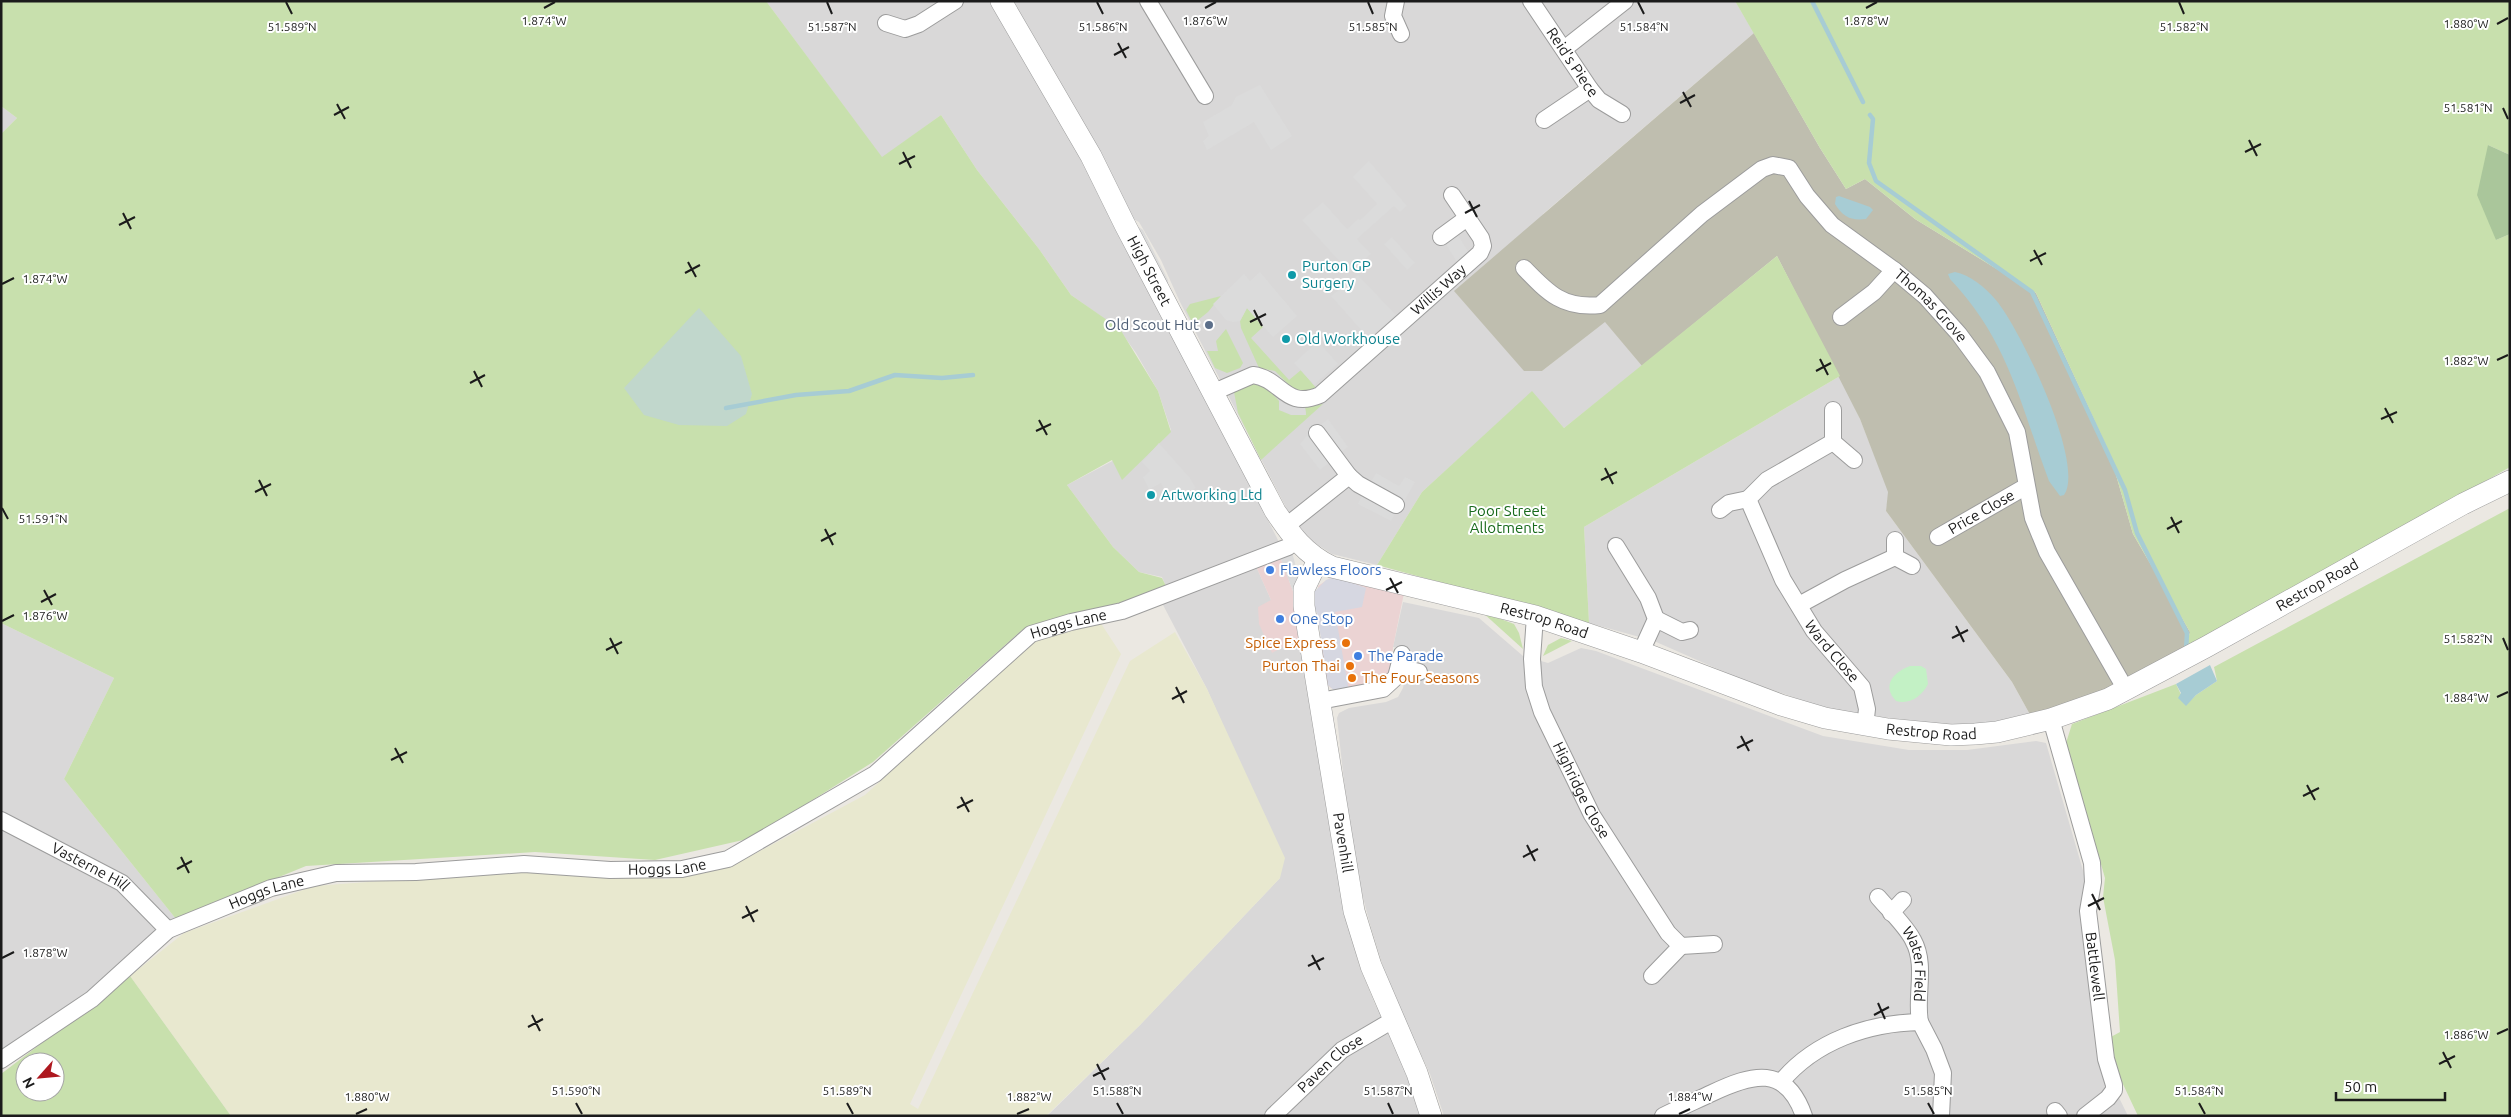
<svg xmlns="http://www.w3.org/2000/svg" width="2511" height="1117" viewBox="0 0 2511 1117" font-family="Ubuntu,sans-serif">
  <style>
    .residential { fill: #d9d8d8 }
    .commercial { fill: #ebd3d3 }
    .construction { fill: #bfbeaf }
    .farmland { fill: #e8e8cf }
    .grass { fill: #c8e0ad; fill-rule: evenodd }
    .forest { fill: #aac69b }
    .wetland { fill: #c1d7cc }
    .park { fill: #c3f1c5 }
    .parking { fill: #dbdbdb }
    .plaza { fill: #d6d7e1 }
    .water { fill: #a7ccd4 }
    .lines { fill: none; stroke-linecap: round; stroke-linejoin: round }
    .stream { stroke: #a7ccd4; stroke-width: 4.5 }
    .minor-casing { stroke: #9c9c9c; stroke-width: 18 }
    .tertiary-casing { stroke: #9c9c9c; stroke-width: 22 }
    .minor { stroke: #fff; stroke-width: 16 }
    .tertiary { stroke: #fff; stroke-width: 21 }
    .ticks { fill: none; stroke: #1b1b1b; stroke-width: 2 }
    .culture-dot { fill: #0f9aa8; stroke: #fff; stroke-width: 2 }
    .service-dot { fill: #5c6f8a; stroke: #fff; stroke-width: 2 }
    .shop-dot { fill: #3f7fe0; stroke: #fff; stroke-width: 2 }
    .food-dot { fill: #e8710a; stroke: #fff; stroke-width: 2 }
    .labels { text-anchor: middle; stroke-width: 4; stroke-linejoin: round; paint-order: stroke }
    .street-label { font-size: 15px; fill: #1b1b1b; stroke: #fff }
    .culture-label { font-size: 15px; fill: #0d838f; stroke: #fff; text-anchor: start }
    .service-label { font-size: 15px; fill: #4e5e75; stroke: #fff; text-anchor: end }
    .park-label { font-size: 15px; fill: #186a1b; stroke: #fff }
    .shop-label { font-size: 15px; fill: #366cbe; stroke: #fff; text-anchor: start }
    .food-label { font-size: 15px; fill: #c56008; stroke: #fff; text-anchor: end }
    .ticks-label { font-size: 12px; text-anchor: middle; fill: #1b1b1b; stroke: #fff; stroke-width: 4; stroke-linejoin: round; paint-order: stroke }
  </style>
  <rect width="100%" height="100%" fill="#ebe8e2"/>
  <g class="residential">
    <path d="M 766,1 L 991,1 L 1098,185 L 1280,544 L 1166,586 L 1162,577 L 1139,572 L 1113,547 L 1067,485 L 1171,430 L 1158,391 L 1136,353 L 1119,329 L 1071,295 L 1039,249 L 977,170 L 941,115 L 882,158 Z"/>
    <path d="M 1001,1 L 1735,1 L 1754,33 L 1543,214 L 1542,371 L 1605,321 L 1642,366 L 1564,428 L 1532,392 L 1422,492 L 1377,565 L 1332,554 L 1315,543 L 1294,523 L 1180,302 L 1161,260 L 1139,222 L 1124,214 Z"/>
    <path d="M 1,106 L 17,118 L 1,134 Z"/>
    <path d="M 1840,376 L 1860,419 L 1889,492 L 1886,511 L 2012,682 L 2033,720 L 1992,726 L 1931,723 L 1849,713 L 1813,704 L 1738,678 L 1654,641 L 1589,623 L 1584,527 Z"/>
    <path d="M 1255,564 L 1271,600 L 1272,652 L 1301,637 L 1349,923 L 1359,965 L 1375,1004 L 1398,1048 L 1424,1116 L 1047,1116 L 1140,1025 L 1280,878 L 1244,773 L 1207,689 L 1162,603 Z"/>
    <path d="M 1403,602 L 1479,618 L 1523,656 L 1548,663 L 1581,648 L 1596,651 L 1823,736 L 1909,750 L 1967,750 L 2036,741 L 2046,743 L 2084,874 L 2084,894 L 2102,1063 L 2128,1116 L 1444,1116 L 1430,1074 L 1389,986 L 1371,928 L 1360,886 L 1347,808 L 1337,718 L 1339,713 L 1349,708 L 1386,702 L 1398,697 L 1403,688 L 1410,651 L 1393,647 Z"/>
    <path d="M 1,623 L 114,678 L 64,779 L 176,919 L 127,963 L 1,1053 Z"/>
  </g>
  <g class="commercial">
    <path d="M 1279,554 L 1297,602 L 1301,637 L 1272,653 L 1259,624 L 1258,607 L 1271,600 L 1255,564 Z"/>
    <path d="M 1330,578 L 1404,593 L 1393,647 L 1391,676 L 1382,683 L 1349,691 L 1331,688 L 1328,685 L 1324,687 L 1318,586 Z"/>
  </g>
  <path class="construction" d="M 1754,33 L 1820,148 L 1846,189 L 1865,179 L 1915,219 L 2036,293 L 2110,454 L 2133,534 L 2190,632 L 2185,650 L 2106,695 L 2033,720 L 2012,682 L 1886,511 L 1888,492 L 1860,419 L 1777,256 L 1642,366 L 1605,322 L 1542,371 L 1524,371 L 1454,291 Z"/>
  <path class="farmland" d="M 1100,622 L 1121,654 L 910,1104 L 918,1109 L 1130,661 L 1175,632 L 1207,689 L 1285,858 L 1280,878 L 1140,1025 L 1046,1116 L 231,1116 L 130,976 L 184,933 L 314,886 L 531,870 L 666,879 L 730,867 L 865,795 L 1034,642 Z"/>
  <g class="grass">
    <path d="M 1,1 L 766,1 L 882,157 L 941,115 L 977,170 L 1039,249 L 1071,295 L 1120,329 L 1158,391 L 1171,432 L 1122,480 L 1112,460 L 1067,485 L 1113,547 L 1139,572 L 1162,578 L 1166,586 L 1133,603 L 1056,620 L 1022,630 L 873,762 L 752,838 L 655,860 L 535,852 L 306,866 L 176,919 L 64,779 L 114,678 L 1,623 L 1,134 L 17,118 L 1,106 Z"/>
    <path d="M 1735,1 L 2510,1 L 2510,155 L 2488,145 L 2496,240 L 2510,234 L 2510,467 L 2209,639 L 2185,650 L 2190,632 L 2133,534 L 2110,454 L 2036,293 L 1915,219 L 1865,179 L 1846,189 L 1820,148 Z"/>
    <path d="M 1777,256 L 1840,376 L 1584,527 L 1589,623 L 1377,565 L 1422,492 L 1532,391 L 1564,428 Z"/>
    <path d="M 1221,296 L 1208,312 L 1193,324 L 1186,310 L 1190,304 Z"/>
    <path d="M 1247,308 L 1263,327 L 1251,338 L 1289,380 L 1301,370 L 1317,389 L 1307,394 L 1293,389 L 1275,371 L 1259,368 L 1241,328 L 1240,321 Z"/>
    <path d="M 1226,329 L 1243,363 L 1240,368 L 1227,373 L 1215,368 L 1207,351 L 1218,351 L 1216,341 Z"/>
    <path d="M 1254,383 C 1266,386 1271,392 1279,401 L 1279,410 L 1306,414 L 1305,407 L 1323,404 L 1261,460 L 1238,413 L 1234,392 Z"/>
    <path d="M 2510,508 L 2510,1116 L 2138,1116 L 2113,1063 L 2109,1038 L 2120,1032 L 2115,960 L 2103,897 L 2105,878 L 2066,743 L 2072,724 L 2176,684 L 2186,705 L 2196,695 L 2217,681 L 2214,667 Z"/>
    <path d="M 1482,612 L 1514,624 L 1519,633 L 1523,649 Z"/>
    <path d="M 1561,638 L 1572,641 L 1543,656 L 1548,645 Z"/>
    <path d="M 130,976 L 231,1116 L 1,1116 L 1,1074 ZM 25,1062 L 55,1062 L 55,1092 L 25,1092 Z"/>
  </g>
  <path class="forest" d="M 2488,145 L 2510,155 L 2510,234 L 2496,240 L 2477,195 Z"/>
  <path class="wetland" d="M 699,308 L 741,356 L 752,394 L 746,414 L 727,426 L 679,425 L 644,415 L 624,388 Z"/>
  <path class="park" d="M 1910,666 L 1921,666 L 1926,669 L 1928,684 C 1922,696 1910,705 1896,701 C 1881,685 1894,672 1910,666 Z"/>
  <g class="parking">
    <path d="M 1260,85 L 1292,136 L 1271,150 L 1254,122 L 1207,150 L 1203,141 L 1209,136 L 1203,122 L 1232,105 L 1236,97 Z"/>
    <path d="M 1369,161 L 1407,206 L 1400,212 L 1394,206 L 1357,239 L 1371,254 L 1350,273 L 1302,220 L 1323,202 L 1347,229 L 1358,219 L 1360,220 L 1377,204 L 1353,177 Z"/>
    <path d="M 1134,224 L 1143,230 L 1168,280 L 1168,292 Z"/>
    <path d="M 1457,234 L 1469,253 L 1457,262 L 1444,241 Z"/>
    <path d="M 1392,237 L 1415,263 L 1407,270 L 1384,244 Z"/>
    <path d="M 1260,272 L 1297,316 L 1273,337 L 1247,308 L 1240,321 L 1233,322 L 1226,320 L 1213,304 L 1244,274 L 1250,281 Z"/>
    <path d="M 1358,275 L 1396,315 L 1369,339 L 1331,296 Z"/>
    <path d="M 1318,341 L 1338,364 L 1314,385 L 1294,363 Z"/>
    <path d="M 1279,401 L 1293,407 L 1305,407 L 1306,415 L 1291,415 L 1279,410 Z"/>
    <path d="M 1328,419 L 1348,447 L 1340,453 L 1319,426 Z"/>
    <path d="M 1308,434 L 1330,462 L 1320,470 L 1300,444 Z"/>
    <path d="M 1159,443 L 1190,478 L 1196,488 L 1170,502 L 1161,483 L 1149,489 L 1143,477 L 1150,471 L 1142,462 Z"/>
    <path d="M 1376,473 L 1399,486 L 1405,477 L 1415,482 L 1404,502 L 1370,483 Z"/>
    <path d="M 1363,494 L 1396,512 L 1391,521 L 1358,504 Z"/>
    <path d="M 1292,552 L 1297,571 L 1300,572 L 1297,602 L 1279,554 Z"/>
  </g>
  <path class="plaza" d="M 1335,577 L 1347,578 L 1350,582 L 1366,588 L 1362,607 L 1335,612 L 1349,691 L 1336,692 L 1328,685 L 1317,612 L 1312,613 L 1313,593 L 1326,580 Z"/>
  <g class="water">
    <path d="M 1839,196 L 1870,207 L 1873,210 L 1866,219 C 1851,221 1843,217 1835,204 L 1836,197 Z"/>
    <path d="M 1955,272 C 1970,275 1985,287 1995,299 C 2019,326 2086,464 2064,495 L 2060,496 L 2049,481 C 2020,404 2009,341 1950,279 L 1948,274 Z"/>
    <path d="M 2210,665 L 2217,681 L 2196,695 L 2186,706 L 2178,698 L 2181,693 L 2176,684 Z"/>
  </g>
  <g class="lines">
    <g class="stream">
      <path d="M 1812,1 L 1863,102"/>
      <path d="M 1870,115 L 1873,119 L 1869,163 L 1876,181 L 2032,292 L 2125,490 L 2137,533 L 2187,633 L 2186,651"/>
      <path d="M 726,408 L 796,395 L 849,391 L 895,375 L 942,378 L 973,375"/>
    </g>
    <defs>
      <g id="minor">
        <path d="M 1148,1 L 1205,96"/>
        <path d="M 1396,1 L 1393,16 L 1401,34"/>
        <path id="s1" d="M 1531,1 L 1590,89 L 1599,100 L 1622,114"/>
        <path d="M 886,23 L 905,29 L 919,24 L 955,1"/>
        <path d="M 1564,49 L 1625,1"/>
        <path d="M 1544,120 L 1590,89"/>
        <path d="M 1441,237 L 1467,218"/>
        <path id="s2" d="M 1524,268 C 1548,293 1563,309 1600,305 L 1702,214 L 1762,169 L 1773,165 L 1789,168 L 1807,196 L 1832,225 L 1894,270 L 1925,296 L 1959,334 L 1987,372 L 2017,432 L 2033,518 L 2047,552 L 2126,690"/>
        <path d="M 1841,317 L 1874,292 L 1894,270"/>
        <path id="s3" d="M 1214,392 L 1253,375 C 1282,379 1285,410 1320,395 L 1480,253 L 1483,246 L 1481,238 L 1452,195"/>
        <path d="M 1833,410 L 1833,442 L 1854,460"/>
        <path id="s4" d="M 1833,442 L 1767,480 L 1748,499 L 1783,580 L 1814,631 L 1862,687 L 1867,709 L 1865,726"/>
        <path d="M 1349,476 L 1358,484 L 1396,505"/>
        <path d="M 1720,510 L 1729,503 L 1748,499"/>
        <path d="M 1285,527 L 1349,476 L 1317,433"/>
        <path id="s5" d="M 1938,537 L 2025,487"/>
        <path d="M 1895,540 L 1895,557 L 1912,566"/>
        <path d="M 1616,546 L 1648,598 L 1656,619 L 1641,652"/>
        <path d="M 1799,605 L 1845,580 L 1895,557"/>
        <path id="s6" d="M 1535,616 L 1532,659 L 1534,687 L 1542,712 L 1592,815 L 1668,933 L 1681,946 L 1652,976"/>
        <path d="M 1656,619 L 1682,632 L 1690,630"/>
        <path d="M 1399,667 L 1419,672"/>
        <path d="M 1320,701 L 1383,689 L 1396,677 L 1402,654"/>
        <path id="s7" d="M 2051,719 L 2092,863 L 2093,882 L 2088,911 L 2106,1059 L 2114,1085 L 2114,1090 L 2108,1098 L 2085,1116"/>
        <path id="s8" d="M 1,820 L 122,883 L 168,930"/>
        <path id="s9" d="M 1878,897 C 1889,910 1906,926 1913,940 C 1927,965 1915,996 1920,1022"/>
        <path d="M 1891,913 L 1903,900"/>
        <path d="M 1681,946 L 1714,944"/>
        <path id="s10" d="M 1,1060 L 92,999 L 168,930 L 271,888 L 336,873 L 416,872 L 524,864 L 610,870 L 682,869 L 728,859 L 875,774 L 1031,634 L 1071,622 L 1122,611 L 1288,547 L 1295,540"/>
        <path d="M 1781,1082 C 1815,1041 1868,1023 1920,1022 L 1934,1049 L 1943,1073 L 1941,1116"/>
        <path d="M 2055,1111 L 2059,1116"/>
        <path id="s11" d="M 1273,1116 L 1342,1050 L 1393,1020"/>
        <path d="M 1663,1116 C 1679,1108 1695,1101 1712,1093 C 1752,1074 1786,1064 1804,1116"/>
      </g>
      <g id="tertiary">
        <path id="s12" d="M 1001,1 L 1091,156 L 1125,225 L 1275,511 C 1291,535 1305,554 1332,567 L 1535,616 L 1641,652 L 1781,705 L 1825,718 L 1888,729 L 1951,735 L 1975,734 L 1997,732 L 2051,719 L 2108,699 L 2206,647 L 2463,504 L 2510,481"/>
        <path id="s13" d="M 1318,560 L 1304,589 L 1304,606 L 1354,911 L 1371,966 L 1417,1073 L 1431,1116"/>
      </g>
    </defs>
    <use href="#minor" class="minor-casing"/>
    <use href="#tertiary" class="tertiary-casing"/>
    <use href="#minor" class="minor"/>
    <use href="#tertiary" class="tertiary"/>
  </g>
  <path class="ticks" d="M 286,2 L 292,14M 827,2 L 832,14M 1097,2 L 1103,14M 1368,2 L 1373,14M 1638,2 L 1644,14M 2179,2 L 2184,14M 544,8 L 555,2M 1205,8 L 1216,2M 1866,8 L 1877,2M 2497,24 L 2508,18M 1118,43 L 1126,58M 1114,55 L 1129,47M 1683,92 L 1691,107M 1680,103 L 1695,95M 337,104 L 345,119M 2503,108 L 2508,119M 334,115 L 349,107M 2249,140 L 2257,156M 903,152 L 911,168M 2245,152 L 2261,144M 899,164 L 915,156M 1469,201 L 1477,217M 123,213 L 131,229M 1465,213 L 1480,205M 119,225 L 135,217M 2034,250 L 2042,265M 2030,261 L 2046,253M 688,262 L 696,277M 685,273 L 700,265M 2,284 L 14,278M 1254,310 L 1262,326M 1250,322 L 1266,314M 1820,359 L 1828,375M 2497,360 L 2508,355M 474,371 L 482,387M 1816,371 L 1831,363M 470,383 L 485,375M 2385,408 L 2393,423M 2381,419 L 2397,412M 1039,420 L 1047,435M 1036,431 L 1051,424M 1605,468 L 1613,484M 259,480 L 267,496M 1601,480 L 1617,472M 255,492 L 271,484M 2,508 L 8,519M 2171,517 L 2179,533M 825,529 L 833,545M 2167,529 L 2182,521M 821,541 L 836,533M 1390,578 L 1398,593M 44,590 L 52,605M 1386,590 L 1402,582M 41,602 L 56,594M 2,621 L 14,615M 1956,626 L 1964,642M 610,638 L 618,654M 1952,638 L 1968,630M 2503,638 L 2508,650M 606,650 L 622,642M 1176,687 L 1184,703M 2497,697 L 2508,692M 1172,699 L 1187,691M 1741,736 L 1749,751M 395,748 L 403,763M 1737,748 L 1753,740M 391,760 L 407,752M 2307,785 L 2315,800M 2303,796 L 2319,788M 961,797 L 969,812M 957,808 L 973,800M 1527,845 L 1535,861M 181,857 L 189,873M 1523,857 L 1538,849M 177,869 L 192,861M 2092,894 L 2100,910M 746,906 L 754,922M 2088,906 L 2104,898M 742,918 L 758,910M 1312,955 L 1320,970M 2,958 L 14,952M 1308,966 L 1324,958M 1878,1003 L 1885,1019M 532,1015 L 540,1031M 1874,1015 L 1889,1007M 528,1027 L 543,1019M 2497,1034 L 2508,1029M 2443,1052 L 2451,1068M 1097,1064 L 1105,1080M 2439,1064 L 2455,1056M 1093,1076 L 1109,1068M 576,1103 L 582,1114M 847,1103 L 853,1114M 1117,1103 L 1123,1114M 1388,1103 L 1393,1114M 1928,1103 L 1934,1114M 2199,1103 L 2205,1114M 356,1114 L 367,1109M 1017,1114 L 1029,1109M 1679,1114 L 1690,1109"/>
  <g class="culture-dot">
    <circle cx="1292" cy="275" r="5"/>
    <circle cx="1286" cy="339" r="5"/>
    <circle cx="1151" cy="495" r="5"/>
  </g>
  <circle class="service-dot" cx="1209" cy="325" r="5"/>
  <g class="shop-dot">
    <circle cx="1270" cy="570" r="5"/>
    <circle cx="1280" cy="619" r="5"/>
    <circle cx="1358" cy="656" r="5"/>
  </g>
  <g class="food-dot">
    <circle cx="1346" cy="643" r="5"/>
    <circle cx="1350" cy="666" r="5"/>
    <circle cx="1352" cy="678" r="5"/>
  </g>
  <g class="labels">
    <g class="street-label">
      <text dy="5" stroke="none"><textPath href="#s1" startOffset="74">Reid's Piece</textPath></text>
      <text dy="5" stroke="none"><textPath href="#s12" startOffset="308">High Street</textPath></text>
      <text dy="5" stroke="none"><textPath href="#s3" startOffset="275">Willis Way</textPath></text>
      <text dy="5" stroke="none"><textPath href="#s2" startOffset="528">Thomas Grove</textPath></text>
      <text dy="5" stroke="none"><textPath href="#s5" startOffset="50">Price Close</textPath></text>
      <text dy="5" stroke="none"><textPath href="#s12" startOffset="1704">Restrop Road</textPath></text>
      <text dy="5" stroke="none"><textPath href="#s12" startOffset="879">Restrop Road</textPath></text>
      <text dy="5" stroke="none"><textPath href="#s10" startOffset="1202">Hoggs Lane</textPath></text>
      <text dy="5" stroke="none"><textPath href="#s4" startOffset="278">Ward Close</textPath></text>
      <text dy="5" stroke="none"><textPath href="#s12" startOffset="1284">Restrop Road</textPath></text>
      <text dy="5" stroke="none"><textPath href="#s6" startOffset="185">Highridge Close</textPath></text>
      <text dy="5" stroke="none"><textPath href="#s13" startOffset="289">Pavenhill</textPath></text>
      <text dy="5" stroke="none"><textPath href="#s10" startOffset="722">Hoggs Lane</textPath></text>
      <text dy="5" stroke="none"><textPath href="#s8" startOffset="101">Vasterne Hill</textPath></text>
      <text dy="5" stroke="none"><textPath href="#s10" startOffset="318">Hoggs Lane</textPath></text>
      <text dy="5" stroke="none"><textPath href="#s9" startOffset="80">Water Field</textPath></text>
      <text dy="5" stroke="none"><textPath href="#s7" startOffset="254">Battlewell</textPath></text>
      <text dy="5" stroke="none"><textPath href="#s11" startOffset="78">Paven Close</textPath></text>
    </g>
    <g class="culture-label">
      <text x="1302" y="271">Purton GP<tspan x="1302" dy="17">Surgery</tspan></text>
      <text x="1296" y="344">Old Workhouse</text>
      <text x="1161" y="500">Artworking Ltd</text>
    </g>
    <g class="service-label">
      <text x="1199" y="330">Old Scout Hut</text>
    </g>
    <g class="park-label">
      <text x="1507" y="516">Poor Street<tspan x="1507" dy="17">Allotments</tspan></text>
    </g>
    <g class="shop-label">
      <text x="1280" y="575">Flawless Floors</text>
      <text x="1290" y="624">One Stop</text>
      <text x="1368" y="661">The Parade</text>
    </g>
    <g class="food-label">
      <text x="1336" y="648">Spice Express</text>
      <text x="1340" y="671">Purton Thai</text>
      <text x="1362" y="683" text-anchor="start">The Four Seasons</text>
    </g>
  </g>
  <g class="ticks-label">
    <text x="544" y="25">1.874°W</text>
    <text x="1205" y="25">1.876°W</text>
    <text x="1866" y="25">1.878°W</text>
    <text x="2466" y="28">1.880°W</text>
    <text x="292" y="31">51.589°N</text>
    <text x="832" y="31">51.587°N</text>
    <text x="1103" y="31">51.586°N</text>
    <text x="1373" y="31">51.585°N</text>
    <text x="1644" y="31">51.584°N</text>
    <text x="2184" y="31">51.582°N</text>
    <text x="2468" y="112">51.581°N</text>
    <text x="45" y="283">1.874°W</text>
    <text x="2466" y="365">1.882°W</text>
    <text x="43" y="523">51.591°N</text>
    <text x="45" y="620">1.876°W</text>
    <text x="2468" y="643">51.582°N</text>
    <text x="2466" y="702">1.884°W</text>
    <text x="45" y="957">1.878°W</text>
    <text x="2466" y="1039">1.886°W</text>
    <text x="576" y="1095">51.590°N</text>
    <text x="847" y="1095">51.589°N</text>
    <text x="1117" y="1095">51.588°N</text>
    <text x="1388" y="1095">51.587°N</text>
    <text x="1928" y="1095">51.585°N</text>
    <text x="2199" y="1095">51.584°N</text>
    <text x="367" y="1101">1.880°W</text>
    <text x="1029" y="1101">1.882°W</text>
    <text x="1690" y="1101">1.884°W</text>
  </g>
  <rect width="2511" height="1117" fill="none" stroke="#1b1b1b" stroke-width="5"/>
  <g transform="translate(40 1077) rotate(243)"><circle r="24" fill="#ffffff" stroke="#a4a4a4"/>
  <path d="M0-4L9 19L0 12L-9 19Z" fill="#ae181f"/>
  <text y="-8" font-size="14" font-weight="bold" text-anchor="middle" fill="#1b1b1b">N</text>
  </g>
  <path d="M2336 1092v8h109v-8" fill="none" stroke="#1b1b1b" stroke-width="2.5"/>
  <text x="2344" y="1092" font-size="15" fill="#1b1b1b" stroke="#ffffff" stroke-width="4" paint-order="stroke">50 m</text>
</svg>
